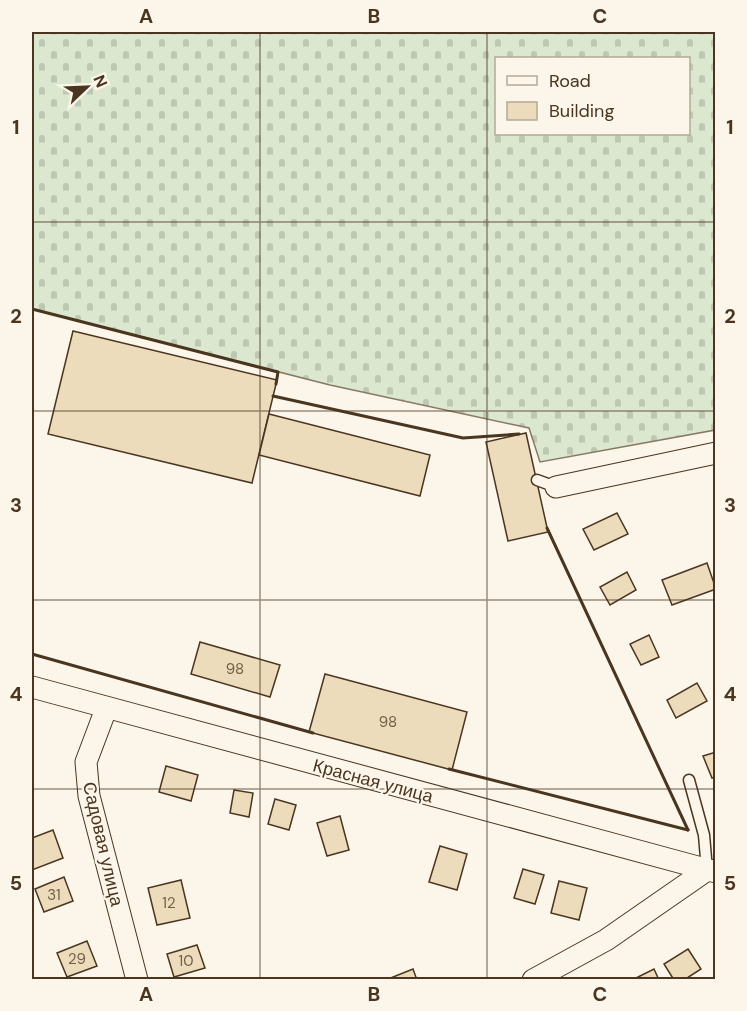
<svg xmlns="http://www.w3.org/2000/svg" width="747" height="1011" viewBox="0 0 747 1011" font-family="'DM Sans',sans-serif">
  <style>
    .cemetery { fill: url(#cemetery-stones); stroke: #887966; stroke-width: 1.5; fill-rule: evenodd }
    .building { fill: #ecdcbc; stroke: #4a3520; stroke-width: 1.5 }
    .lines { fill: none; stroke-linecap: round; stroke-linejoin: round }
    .lane-casing { stroke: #4a3520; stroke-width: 13 }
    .street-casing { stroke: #4a3520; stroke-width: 23 }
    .lane { stroke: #fbf6e9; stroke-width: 10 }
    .street { stroke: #fbf6e9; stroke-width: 21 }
    .wall { stroke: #4a3520; stroke-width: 3 }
    .grid { fill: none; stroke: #4a3520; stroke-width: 1.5; stroke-opacity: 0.55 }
    .labels { text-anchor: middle; stroke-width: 4.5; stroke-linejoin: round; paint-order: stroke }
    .number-label { font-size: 15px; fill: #725f47 }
    .street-label { font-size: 18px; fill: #4a3520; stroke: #fbf6e9 }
    .neatline { fill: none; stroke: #4a3520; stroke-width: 2 }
    .grid-label { font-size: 20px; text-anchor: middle; font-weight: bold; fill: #4a3520 }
  </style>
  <defs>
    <pattern id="cemetery-stones" width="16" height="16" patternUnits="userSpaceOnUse" patternTransform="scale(1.5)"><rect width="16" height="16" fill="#dce7d0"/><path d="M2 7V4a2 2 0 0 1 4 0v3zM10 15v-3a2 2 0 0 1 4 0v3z" fill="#bec7b2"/></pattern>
  </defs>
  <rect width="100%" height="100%" fill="#fbf6e9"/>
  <path class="cemetery" d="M 32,32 L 715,32 L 715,430 L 540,462 L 529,428 L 330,385 L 32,309 ZM 496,58 L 688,58 L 688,134 L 496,134 Z"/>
  <g class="building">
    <path d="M 73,331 L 277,380 L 252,483 L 48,434 Z"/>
    <path d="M 269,414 L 430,455 L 420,496 L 259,455 Z"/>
    <path d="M 526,433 L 548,532 L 508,541 L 486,442 Z"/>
    <path d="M 617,513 L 628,534 L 594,550 L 583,529 Z"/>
    <path d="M 707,563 L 716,589 L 672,605 L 662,580 Z"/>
    <path d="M 627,572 L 636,590 L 610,605 L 600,587 Z"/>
    <path d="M 649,635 L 659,657 L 641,665 L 630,644 Z"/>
    <path d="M 200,642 L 280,665 L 270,697 L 191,674 Z"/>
    <path d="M 325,674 L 467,712 L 452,770 L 309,732 Z"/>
    <path d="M 697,683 L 707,701 L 676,718 L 667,700 Z"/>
    <path d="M 716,752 L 716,777 L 712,778 L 703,756 Z"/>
    <path d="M 166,766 L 198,775 L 191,801 L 159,792 Z"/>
    <path d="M 234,790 L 253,793 L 249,817 L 230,813 Z"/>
    <path d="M 275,799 L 296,805 L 289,830 L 268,824 Z"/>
    <path d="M 340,816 L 349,850 L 327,856 L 317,823 Z"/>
    <path d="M 53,830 L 63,858 L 32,870 L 32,838 Z"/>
    <path d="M 440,846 L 467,854 L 457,890 L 429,882 Z"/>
    <path d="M 523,869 L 544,875 L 535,904 L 514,898 Z"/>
    <path d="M 64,877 L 73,901 L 44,912 L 35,889 Z"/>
    <path d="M 181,880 L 190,918 L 157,925 L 148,888 Z"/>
    <path d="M 559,881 L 587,888 L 579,920 L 551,913 Z"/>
    <path d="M 87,941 L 97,966 L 67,977 L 57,953 Z"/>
    <path d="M 197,945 L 205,968 L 174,977 L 167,954 Z"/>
    <path d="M 688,949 L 701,969 L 684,980 L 674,980 L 664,964 Z"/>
    <path d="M 413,969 L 417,980 L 388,980 L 388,979 Z"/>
    <path d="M 654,969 L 659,980 L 632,980 Z"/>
  </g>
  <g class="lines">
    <defs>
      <g id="lane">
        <path d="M 537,480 L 556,487"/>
        <path d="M 689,780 L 704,835 L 707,870"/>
      </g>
      <g id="street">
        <path d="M 556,487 L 716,453"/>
        <path d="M 32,687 L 716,872"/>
        <path d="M 106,709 L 86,762 L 89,796 L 137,980"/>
        <path d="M 533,980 L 606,940 L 707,870"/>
      </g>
    </defs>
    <use href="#lane" class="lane-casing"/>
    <use href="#street" class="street-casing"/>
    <use href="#lane" class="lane"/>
    <use href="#street" class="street"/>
    <g class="wall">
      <path d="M 32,309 L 278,372 L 276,384"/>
      <path d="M 273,396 L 463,438 L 519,434"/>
      <path d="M 547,528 L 688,830"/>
      <path d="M 32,654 L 313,733"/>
      <path d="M 449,769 L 688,830"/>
    </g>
  </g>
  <path class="grid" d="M 260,32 L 260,980M 487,32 L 487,980M 32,222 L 716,222M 32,411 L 716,411M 32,600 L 716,600M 32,789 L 716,789"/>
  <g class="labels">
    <g class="number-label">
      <text x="235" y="674">98</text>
      <text x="388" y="727">98</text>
      <text x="54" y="900">31</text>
      <text x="169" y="908">12</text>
      <text x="77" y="964">29</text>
      <text x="186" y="966">10</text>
    </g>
    <g class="street-label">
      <text transform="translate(373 781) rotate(15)" y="6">Красная улица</text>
      <text transform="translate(103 844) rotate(77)" y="6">Садовая улица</text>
    </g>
  </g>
  <rect width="747" height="1011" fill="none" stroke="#fbf6e9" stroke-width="66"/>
  <rect x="495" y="57" width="195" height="78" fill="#fbf6e9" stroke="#b4a999" stroke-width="1.5"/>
  <rect x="507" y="76" width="30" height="9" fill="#fbf6e9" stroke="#b4a999" stroke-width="1.5"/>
  <text x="549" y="87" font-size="18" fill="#4a3520">Road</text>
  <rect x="507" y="102" width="30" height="18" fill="#ecdcbc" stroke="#b4a999" stroke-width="1.5"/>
  <text x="549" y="117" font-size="18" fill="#4a3520">Building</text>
  <g transform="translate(87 87) rotate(67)" stroke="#fbf6e9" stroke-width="4.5" paint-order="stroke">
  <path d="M0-4.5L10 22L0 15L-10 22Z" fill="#4a3520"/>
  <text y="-9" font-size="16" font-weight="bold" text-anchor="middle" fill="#4a3520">N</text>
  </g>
  <rect x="33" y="33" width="681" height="945" class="neatline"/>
  <g class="grid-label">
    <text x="146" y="23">A</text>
    <text x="374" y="23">B</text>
    <text x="600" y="23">C</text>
    <text x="16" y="134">1</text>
    <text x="730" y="134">1</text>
    <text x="16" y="323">2</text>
    <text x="730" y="323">2</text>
    <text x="16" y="512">3</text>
    <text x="730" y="512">3</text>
    <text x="16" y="701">4</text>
    <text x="730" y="701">4</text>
    <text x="16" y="890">5</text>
    <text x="730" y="890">5</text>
    <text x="146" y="1001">A</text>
    <text x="374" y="1001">B</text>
    <text x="600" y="1001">C</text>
  </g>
</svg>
